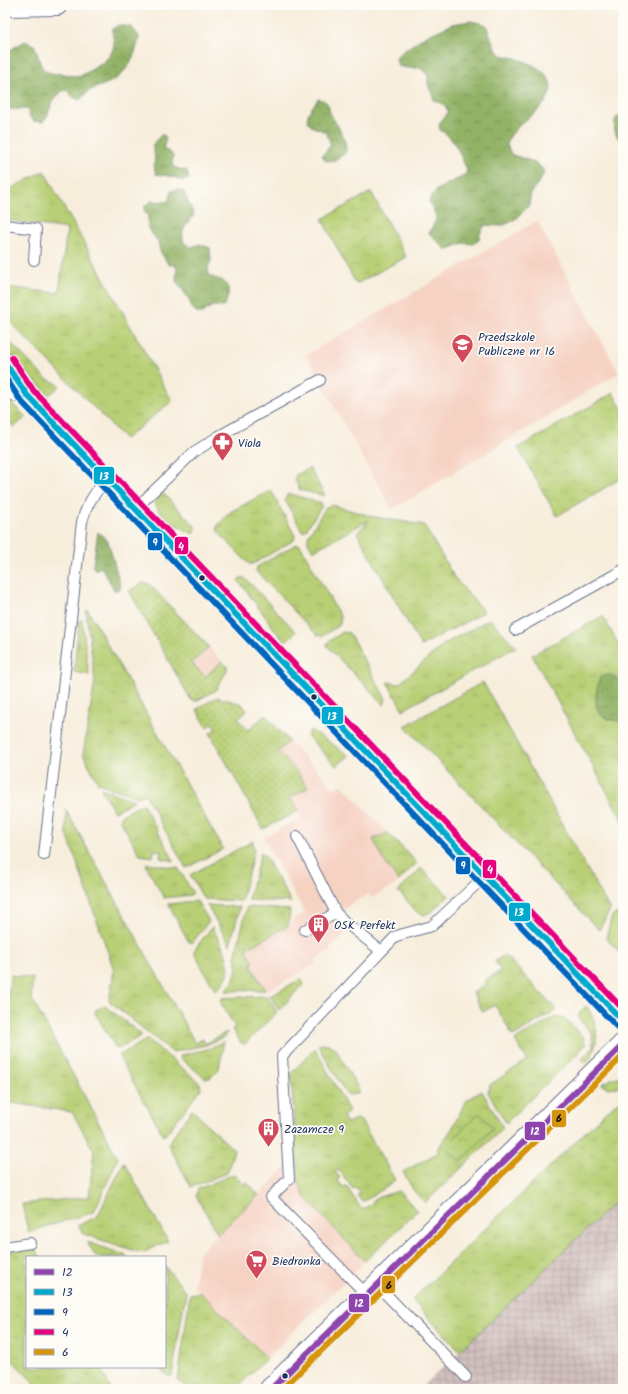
<svg xmlns="http://www.w3.org/2000/svg" width="628" height="1394" viewBox="0 0 628 1394" font-family="Kalam,sans-serif">
  <style>
    .built { fill: #f6d2c3 }
    .industrial { fill: url(#industrial-grid) }
    .grass { fill: url(#grass-tufts); stroke: #6a7f69 }
    .forest { fill: url(#forest-crowns); stroke: #567062 }
    .park { fill: url(#park-crowns); stroke: #6a7f69 }
    .garden { fill: url(#garden-dots); stroke: #6a7f69 }
    .lines { fill: none; stroke-linecap: round; stroke-linejoin: round }
    .service-casing { stroke: #68728a; stroke-width: 12 }
    .minor-casing { stroke: #68728a; stroke-width: 22 }
    .tertiary-casing { stroke: #68728a; stroke-width: 24 }
    .service { stroke: #fff; stroke-width: 10 }
    .minor { stroke: #fff; stroke-width: 20 }
    .tertiary { stroke: #fff; stroke-width: 22 }
    .bus-1-casing { stroke: #fdfcf7; stroke-width: 9 }
    .bus-2-casing { stroke: #fdfcf7; stroke-width: 9 }
    .bus-3-casing { stroke: #fdfcf7; stroke-width: 9 }
    .bus-4-casing { stroke: #fdfcf7; stroke-width: 9 }
    .bus-5-casing { stroke: #fdfcf7; stroke-width: 9 }
    .bus-1 { stroke: #8e44ad; stroke-width: 6 }
    .bus-2 { stroke: #00a9ce; stroke-width: 6 }
    .bus-3 { stroke: #0065bd; stroke-width: 6 }
    .bus-4 { stroke: #e5007d; stroke-width: 6 }
    .bus-5 { stroke: #d6940e; stroke-width: 6 }
    .bus-dot { fill: #1b2f5e; stroke: #fdfcf7; stroke-width: 1.5 }
    .labels { text-anchor: middle; stroke-width: 3.5; stroke-linejoin: round; paint-order: stroke }
    .poi-label { font-size: 12px; fill: #1b2f5e; stroke: #fdfcf7; text-anchor: start }
    .line-badge { stroke: #fdfcf7; stroke-width: 1.5 }
    .badge-label { font-size: 11px; text-anchor: middle; font-weight: bold; fill: #fff }
    .pale-badge-label { font-size: 11px; text-anchor: middle; font-weight: bold; fill: #111 }
  </style>
  <defs>
    <pattern id="industrial-grid" width="8" height="8" patternUnits="userSpaceOnUse"><rect width="8" height="8" fill="#d1bfbd"/><path d="M0 4h8M4 0v8" fill="none" stroke="#b3a4a5"/></pattern>
    <pattern id="grass-tufts" width="24" height="20" patternUnits="userSpaceOnUse"><rect width="24" height="20" fill="#b8cf74"/><path d="M3 7l-1-3M5 7V3M7 7l1-3M15 17l-1-3M17 17v-4M19 17l1-3" fill="none" stroke="#9eb267"/></pattern>
    <pattern id="forest-crowns" width="20" height="18" patternUnits="userSpaceOnUse"><rect width="20" height="18" fill="#92b266"/><path d="M2 6a3 3 0 1 1 6 0M12 15a3 3 0 1 1 6 0" fill="none" stroke="#769157"/></pattern>
    <pattern id="park-crowns" width="20" height="18" patternUnits="userSpaceOnUse"><rect width="20" height="18" fill="#b8cf74"/><path d="M2 6a3 3 0 1 1 6 0M12 15a3 3 0 1 1 6 0" fill="none" stroke="#9eb267"/></pattern>
    <pattern id="garden-dots" width="8" height="8" patternUnits="userSpaceOnUse"><rect width="8" height="8" fill="#b8cf74"/><path d="M2 2h.1M6 6h.1" fill="none" stroke="#9eb267" stroke-width="1.8" stroke-linecap="round"/></pattern>
  </defs>
  <rect width="100%" height="100%" fill="#fdfcf7"/>
  <filter id="ink" filterUnits="userSpaceOnUse"><feTurbulence type="fractalNoise" baseFrequency=".025" numOctaves="2"/><feDisplacementMap in="SourceGraphic" scale="8" xChannelSelector="R" yChannelSelector="G"/><feConvolveMatrix kernelMatrix="1 2 1 2 8 2 1 2 1" color-interpolation-filters="sRGB"/></filter>
  <filter id="wash" filterUnits="userSpaceOnUse"><feTurbulence type="fractalNoise" baseFrequency=".012" numOctaves="4" result="noise"/><feDisplacementMap in="SourceGraphic" scale="16" xChannelSelector="R" yChannelSelector="G"/><feGaussianBlur stdDeviation="0.9" result="paint"/><feColorMatrix in="noise" values="0 0 0 0 0 0 0 0 0 0 0 0 0 0 0 0 0 1.4 0 .05"/><feComposite in="paint" operator="in"/></filter>
  <g filter="url(#wash)">
    <rect width="100%" height="100%" fill="#f7eddb"/>
    <g class="built">
      <path d="M 537,221 L 619,373 L 392,510 L 306,355 Z"/>
      <path d="M 209,647 L 222,661 L 205,677 L 192,663 Z"/>
      <path d="M 289,741 L 323,776 L 333,789 L 342,785 L 417,863 L 395,885 L 371,898 L 369,894 L 351,904 L 344,910 L 349,919 L 341,939 L 331,945 L 330,951 L 314,960 L 316,964 L 269,990 L 265,990 L 251,964 L 253,963 L 246,949 L 293,923 L 292,920 L 305,913 L 263,838 L 302,817 L 290,798 L 308,789 L 295,769 L 278,752 Z"/>
      <path d="M 286,1167 L 298,1179 L 300,1187 L 307,1199 L 365,1261 L 267,1358 L 194,1286 L 199,1252 L 259,1195 Z"/>
    </g>
    <path class="industrial" d="M 623,1194 L 623,1389 L 420,1389 L 460,1351 Z"/>
    <g class="grass">
      <path d="M 44,171 L 172,401 L 125,439 L 5,317 L 5,287 L 59,293 L 67,229 L 5,220 L 5,192 Z"/>
      <path d="M 5,337 L 45,378 C 50,382 56,381 60,386 L 49,395 L 5,350 Z"/>
      <path d="M 5,397 L 26,417 L 14,427 L 5,418 Z"/>
      <path d="M 310,468 L 325,496 L 300,490 L 295,480 L 296,475 Z"/>
      <path d="M 271,490 L 295,536 L 294,540 L 253,564 L 249,564 L 218,532 L 217,526 L 230,512 Z"/>
      <path d="M 162,492 L 194,525 L 196,528 L 194,534 C 182,529 155,515 155,500 Z"/>
      <path d="M 290,494 L 321,503 L 322,506 L 305,531 L 302,531 L 285,500 L 287,495 Z"/>
      <path d="M 332,505 L 374,517 L 424,525 L 454,577 L 484,612 L 421,646 L 357,533 L 369,520 L 313,551 L 308,542 L 308,536 L 326,507 Z"/>
      <path d="M 296,544 L 300,545 L 341,618 L 339,625 L 323,636 L 317,635 L 256,571 L 257,567 Z"/>
      <path d="M 240,578 L 245,578 L 296,632 L 284,642 L 238,580 Z"/>
      <path d="M 88,610 L 223,849 L 186,868 L 145,794 L 138,797 L 98,783 L 83,754 L 95,681 L 86,611 Z"/>
      <path d="M 603,616 L 623,653 L 623,821 L 532,655 Z"/>
      <path d="M 490,619 L 516,647 L 403,710 L 387,682 L 399,684 L 444,644 Z"/>
      <path d="M 79,620 L 82,620 L 89,675 L 74,672 Z"/>
      <path d="M 343,632 L 349,633 L 386,699 L 384,705 L 327,646 L 328,642 Z"/>
      <path d="M 483,682 L 610,910 L 599,930 L 405,726 Z"/>
      <path d="M 311,730 L 344,752 L 349,756 L 336,766 L 308,737 L 308,732 Z"/>
      <path d="M 101,788 L 134,800 L 114,812 Z"/>
      <path d="M 143,804 L 174,861 L 160,858 L 161,851 L 154,850 L 153,857 L 140,855 L 120,820 L 122,815 Z"/>
      <path d="M 66,810 L 195,1043 L 203,1039 L 205,1044 L 227,1032 L 226,1036 L 206,1045 L 172,1052 L 109,1001 L 114,970 L 66,831 Z"/>
      <path d="M 388,833 L 417,863 L 399,881 L 387,866 L 373,839 Z"/>
      <path d="M 253,841 L 254,851 L 241,901 L 204,899 L 190,875 Z"/>
      <path d="M 261,852 L 265,856 L 291,902 L 248,900 Z"/>
      <path d="M 147,863 L 178,868 L 193,893 L 191,895 L 164,898 L 146,866 Z"/>
      <path d="M 421,868 L 449,896 L 432,911 L 424,915 L 417,912 L 398,891 L 403,887 Z"/>
      <path d="M 197,901 L 209,921 L 192,943 L 189,942 L 168,904 Z"/>
      <path d="M 207,905 L 240,907 L 230,945 Z"/>
      <path d="M 247,907 L 290,910 L 288,926 L 246,949 L 254,963 L 251,965 L 265,990 L 225,991 L 233,982 L 235,976 L 237,969 L 235,957 Z"/>
      <path d="M 623,910 L 623,956 L 606,938 L 612,916 Z"/>
      <path d="M 212,927 C 222,947 242,973 215,990 L 194,953 L 195,949 Z"/>
      <path d="M 505,955 L 557,1010 L 513,1036 L 495,1005 L 483,1012 L 473,993 L 486,984 L 485,980 L 501,971 L 495,961 Z"/>
      <path d="M 11,975 L 33,978 L 31,997 L 118,1158 L 94,1212 L 28,1232 L 22,1204 L 89,1197 L 94,1151 L 72,1112 L 5,1102 L 5,1018 Z"/>
      <path d="M 267,996 L 277,1012 L 245,1044 L 241,1043 L 232,1029 L 235,1027 L 220,1001 L 222,998 Z"/>
      <path d="M 103,1006 L 105,1006 L 141,1034 L 141,1036 L 118,1049 L 116,1048 L 95,1013 L 96,1010 Z"/>
      <path d="M 585,1007 L 587,1007 C 599,1024 600,1046 587,1063 L 582,1059 L 593,1047 L 592,1034 L 579,1019 L 579,1014 Z"/>
      <path d="M 560,1017 L 565,1018 L 584,1038 L 585,1046 L 506,1123 L 488,1092 L 490,1085 L 527,1060 L 515,1040 L 554,1018 Z"/>
      <path d="M 146,1040 L 149,1040 L 200,1083 L 201,1089 L 165,1135 L 163,1135 L 120,1059 L 120,1055 Z"/>
      <path d="M 224,1041 L 219,1069 L 210,1078 L 205,1078 L 180,1058 L 181,1055 L 208,1049 Z"/>
      <path d="M 324,1044 L 329,1044 L 336,1049 L 360,1092 L 350,1095 L 346,1094 L 318,1045 Z"/>
      <path d="M 315,1048 L 349,1111 L 343,1117 L 347,1123 L 356,1119 L 361,1121 L 395,1180 C 386,1189 373,1195 362,1202 L 357,1195 L 360,1193 L 356,1187 L 353,1189 L 339,1170 L 335,1172 L 340,1178 L 337,1180 L 343,1187 L 346,1186 L 362,1210 L 373,1203 L 372,1201 L 379,1197 L 399,1191 L 417,1211 L 365,1261 L 311,1204 L 303,1194 L 298,1179 L 291,1074 Z"/>
      <path d="M 623,1076 L 623,1086 L 608,1088 L 601,1084 L 614,1078 Z"/>
      <path d="M 482,1091 L 503,1128 L 425,1203 L 414,1191 L 403,1172 L 439,1152 L 437,1150 L 452,1129 L 466,1100 Z"/>
      <path d="M 623,1101 L 623,1194 L 460,1351 L 412,1300 L 606,1112 L 615,1104 Z"/>
      <path d="M 192,1110 L 234,1150 L 227,1173 L 191,1187 L 168,1144 Z"/>
      <path d="M 124,1162 L 168,1241 L 142,1253 L 83,1234 L 78,1225 L 97,1217 Z"/>
      <path d="M 234,1174 L 243,1184 L 246,1181 L 259,1195 L 218,1234 L 196,1196 L 198,1189 Z"/>
      <path d="M 87,1242 L 126,1255 L 128,1257 L 96,1257 Z"/>
      <path d="M 35,1247 L 40,1257 L 27,1257 L 27,1367 L 100,1367 L 111,1389 L 40,1389 L 5,1353 L 5,1252 Z"/>
      <path d="M 200,1292 L 267,1358 L 235,1389 L 192,1389 L 178,1381 L 190,1294 Z"/>
    </g>
    <g class="forest">
      <path d="M 470,21 L 485,24 C 490,31 493,47 498,52 C 502,57 509,56 515,58 C 534,64 562,76 546,101 C 543,106 538,110 533,114 C 523,122 513,130 506,143 L 511,154 C 523,160 536,159 544,171 L 542,178 L 531,192 L 529,205 L 519,216 L 511,222 L 501,226 L 485,225 L 480,233 L 479,240 L 473,244 L 463,243 L 446,250 L 429,233 L 436,220 L 436,216 L 429,201 C 434,186 453,183 465,175 L 467,170 C 460,155 456,139 440,130 L 439,124 L 448,112 L 445,105 L 434,100 L 428,84 L 428,75 L 420,68 L 407,68 L 398,66 L 396,58 L 403,51 L 424,37 L 453,24 Z"/>
      <path d="M 119,25 L 131,27 L 139,36 C 137,51 130,68 117,78 C 109,84 98,86 89,91 C 86,94 83,97 80,100 L 73,97 L 67,90 L 62,91 L 53,101 L 47,116 L 43,122 L 33,121 L 29,116 L 28,109 L 7,109 L 5,107 L 5,74 C 10,68 9,66 6,60 L 9,51 L 24,41 L 34,45 C 37,51 38,57 40,63 C 45,75 53,73 64,74 C 69,75 74,76 79,77 C 93,68 112,62 114,44 C 114,40 112,34 112,29 Z"/>
      <path d="M 318,99 C 322,100 324,100 327,103 C 330,107 328,111 331,115 C 338,127 347,138 346,152 L 336,160 L 326,161 L 322,155 L 331,145 L 326,132 C 322,130 317,129 313,127 C 300,119 313,107 318,99 Z"/>
      <path d="M 623,115 L 623,142 C 614,136 613,127 616,118 Z"/>
      <path d="M 161,135 L 164,135 L 166,139 L 163,149 L 170,152 L 173,156 L 172,166 L 176,168 L 187,171 L 189,179 L 182,181 C 174,176 166,176 156,174 L 154,166 L 155,156 L 153,150 L 153,144 Z"/>
      <path d="M 178,189 L 184,192 L 193,213 L 193,217 C 185,225 180,231 184,243 L 191,247 L 200,244 L 210,248 L 211,261 L 208,267 L 209,275 C 213,279 218,278 223,281 C 232,288 228,300 223,307 L 212,306 L 203,313 L 197,313 L 192,308 L 189,299 L 176,281 L 177,268 L 174,265 L 168,264 L 160,251 L 158,241 L 148,229 L 148,216 L 144,210 L 145,206 L 152,201 L 166,202 L 169,200 L 171,191 Z"/>
      <path d="M 98,532 L 108,541 L 121,588 L 115,591 L 101,567 L 95,570 L 93,566 Z"/>
      <path d="M 610,675 L 619,680 L 623,683 L 623,726 L 621,722 C 616,720 610,720 606,718 C 591,712 596,687 601,676 Z"/>
    </g>
    <g class="park">
      <path d="M 371,192 L 406,257 L 356,284 L 322,219 Z"/>
      <path d="M 613,393 L 623,411 L 623,477 L 557,516 L 518,448 Z"/>
      <path d="M 479,1113 L 493,1128 L 461,1162 L 449,1151 L 450,1142 Z"/>
    </g>
    <g class="garden">
      <path d="M 143,583 L 149,584 L 209,647 L 192,663 L 205,677 L 222,661 L 227,666 L 227,670 L 216,690 L 196,701 L 191,700 L 129,591 Z"/>
      <path d="M 217,697 L 242,704 L 247,711 L 238,719 L 248,730 L 265,715 L 289,741 L 278,752 L 295,769 L 308,788 L 290,798 L 299,812 L 295,813 L 263,829 L 210,733 L 216,729 L 213,723 L 207,727 L 197,710 L 198,708 Z"/>
      <path d="M 301,979 L 304,984 L 279,1010 L 270,996 Z"/>
      <path d="M 165,1266 L 186,1292 L 172,1375 L 170,1377 L 157,1367 L 165,1367 Z"/>
    </g>
  </g>
  <g filter="url(#ink)">
    <g class="lines">
      <defs>
        <g id="service">
          <path d="M 5,225 L 36,229 L 34,260"/>
          <path d="M 135,509 L 194,452 L 219,436 L 320,380"/>
          <path d="M 515,630 L 623,570"/>
          <path d="M 297,836 L 336,913 L 345,922 L 381,951"/>
          <path d="M 44,855 L 82,522 C 86,504 96,492 106,479"/>
          <path d="M 305,930 L 336,913"/>
          <path d="M 5,1247 L 30,1243"/>
          <path d="M 377,1285 L 466,1377"/>
          <path d="M 367,1295 L 271,1197 L 289,1179 L 282,1056 L 396,936 L 432,926 L 485,876"/>
        </g>
        <g id="minor">
          <path d="M 5,6 L 57,5"/>
          <path d="M 5,387 L 27,395"/>
        </g>
        <g id="tertiary">
          <path d="M 5,363 L 27,395 L 623,1021"/>
          <path d="M 271,1389 L 623,1045"/>
        </g>
      </defs>
      <use href="#service" class="service-casing"/>
      <use href="#minor" class="minor-casing"/>
      <use href="#tertiary" class="tertiary-casing"/>
      <use href="#service" class="service"/>
      <use href="#minor" class="minor"/>
      <use href="#tertiary" class="tertiary"/>
      <defs>
        <path id="bus-1" d="M 271,1389 L 623,1045"/>
        <path id="bus-2" d="M 5,363 L 27,395 L 623,1021"/>
        <path id="bus-3" d="M 5,377 L 21,401 L 617,1027"/>
        <path id="bus-4" d="M 12,358 L 33,390 L 623,1009"/>
        <path id="bus-5" d="M 282,1389 L 623,1056"/>
      </defs>
      <use href="#bus-1" class="bus-1-casing"/>
      <use href="#bus-2" class="bus-2-casing"/>
      <use href="#bus-3" class="bus-3-casing"/>
      <use href="#bus-4" class="bus-4-casing"/>
      <use href="#bus-5" class="bus-5-casing"/>
      <use href="#bus-1" class="bus-1"/>
      <use href="#bus-2" class="bus-2"/>
      <use href="#bus-3" class="bus-3"/>
      <use href="#bus-4" class="bus-4"/>
      <use href="#bus-5" class="bus-5"/>
    </g>
  </g>
  <defs>
    <symbol id="school-pin" viewBox="-11 -11 22 30"><path d="M0 17L-7.5 6A9.5 9.5 0 1 1 7.5 6Z" fill="#d1495b" stroke="#fdfcf7"/><path d="M0-5L7-2L0 1L-7-2ZM-4 1L0 2.5L4 1V4Q0 6-4 4Z" fill="#fff"/></symbol>
    <symbol id="pharmacy-pin" viewBox="-11 -11 22 30"><path d="M0 17L-7.5 6A9.5 9.5 0 1 1 7.5 6Z" fill="#d1495b" stroke="#fdfcf7"/><path d="M-2-6h4v4h4v4h-4v4h-4v-4h-4v-4h4Z" fill="#fff"/></symbol>
    <symbol id="building-pin" viewBox="-11 -11 22 30"><path d="M0 17L-7.5 6A9.5 9.5 0 1 1 7.5 6Z" fill="#d1495b" stroke="#fdfcf7"/><path d="M-4-6H4V6H1V3H-1V6H-4ZM-2.5-4.3h1.7v1.8h-1.7ZM.8-4.3h1.7v1.8H.8ZM-2.5-1h1.7V.8h-1.7ZM.8-1h1.7V.8H.8Z" fill="#fff"/></symbol>
    <symbol id="supermarket-pin" viewBox="-11 -11 22 30"><path d="M0 17L-7.5 6A9.5 9.5 0 1 1 7.5 6Z" fill="#d1495b" stroke="#fdfcf7"/><path d="M-6-5.5h2.5l.6 2H6L4.5 2H-2.5L-4.4-4H-6ZM-1.5 3.2a1.3 1.3 0 1 0 .1 0ZM3 3.2a1.3 1.3 0 1 0 .1 0Z" fill="#fff"/></symbol>
  </defs>
  <g fill-rule="evenodd">
    <use href="#school-pin" x="450" y="332" width="25" height="34"/>
    <use href="#pharmacy-pin" x="210" y="430" width="25" height="34"/>
    <use href="#building-pin" x="306" y="912" width="25" height="34"/>
    <use href="#building-pin" x="256" y="1116" width="25" height="34"/>
    <use href="#supermarket-pin" x="244" y="1248" width="25" height="34"/>
  </g>
  <g class="bus-dot">
    <circle cx="202" cy="578" r="3.5"/>
    <circle cx="314" cy="697" r="3.5"/>
    <circle cx="285" cy="1376" r="3.5"/>
  </g>
  <g class="labels">
    <g class="poi-label">
      <text x="478" y="341">Przedszkole<tspan x="478" dy="14">Publiczne nr 16</tspan></text>
      <text x="238" y="447">Viola</text>
      <text x="334" y="929">OSK Perfekt</text>
      <text x="284" y="1133">Zazamcze 9</text>
      <text x="272" y="1265">Biedronka</text>
    </g>
  </g>
  <g class="line-badge">
    <rect x="93" y="466" width="22" height="19" rx="4" fill="#00a9ce"/>
    <rect x="147" y="532" width="16" height="19" rx="4" fill="#0065bd"/>
    <rect x="174" y="536" width="15" height="19" rx="4" fill="#e5007d"/>
    <rect x="321" y="706" width="23" height="19" rx="4" fill="#00a9ce"/>
    <rect x="455" y="856" width="16" height="19" rx="4" fill="#0065bd"/>
    <rect x="482" y="859" width="15" height="20" rx="4" fill="#e5007d"/>
    <rect x="508" y="902" width="23" height="20" rx="4" fill="#00a9ce"/>
    <rect x="551" y="1109" width="16" height="19" rx="4" fill="#d6940e"/>
    <rect x="524" y="1121" width="22" height="20" rx="4" fill="#8e44ad"/>
    <rect x="381" y="1275" width="15" height="19" rx="4" fill="#d6940e"/>
    <rect x="348" y="1293" width="22" height="20" rx="4" fill="#8e44ad"/>
  </g>
  <g class="badge-label">
    <text x="104" y="480">13</text>
    <text x="155" y="546">9</text>
    <text x="181" y="550">4</text>
    <text x="332" y="720">13</text>
    <text x="463" y="869">9</text>
    <text x="490" y="873">4</text>
    <text x="519" y="916">13</text>
    <text x="535" y="1135">12</text>
    <text x="359" y="1307">12</text>
  </g>
  <g class="pale-badge-label">
    <text x="559" y="1122">6</text>
    <text x="389" y="1289">6</text>
  </g>
  <rect width="628" height="1394" fill="none" stroke="#fdfcf7" stroke-width="20"/>
  <rect x="26" y="1256" width="140" height="112" fill="#fdfcf7" stroke="#a3aaba"/>
  <rect x="34" y="1269" width="20" height="6" fill="#8e44ad" stroke="#a3aaba"/>
  <text x="62" y="1276" font-size="12" fill="#1b2f5e">12</text>
  <rect x="34" y="1289" width="20" height="6" fill="#00a9ce" stroke="#a3aaba"/>
  <text x="62" y="1296" font-size="12" fill="#1b2f5e">13</text>
  <rect x="34" y="1309" width="20" height="6" fill="#0065bd" stroke="#a3aaba"/>
  <text x="62" y="1316" font-size="12" fill="#1b2f5e">9</text>
  <rect x="34" y="1329" width="20" height="6" fill="#e5007d" stroke="#a3aaba"/>
  <text x="62" y="1336" font-size="12" fill="#1b2f5e">4</text>
  <rect x="34" y="1349" width="20" height="6" fill="#d6940e" stroke="#a3aaba"/>
  <text x="62" y="1356" font-size="12" fill="#1b2f5e">6</text>
</svg>
